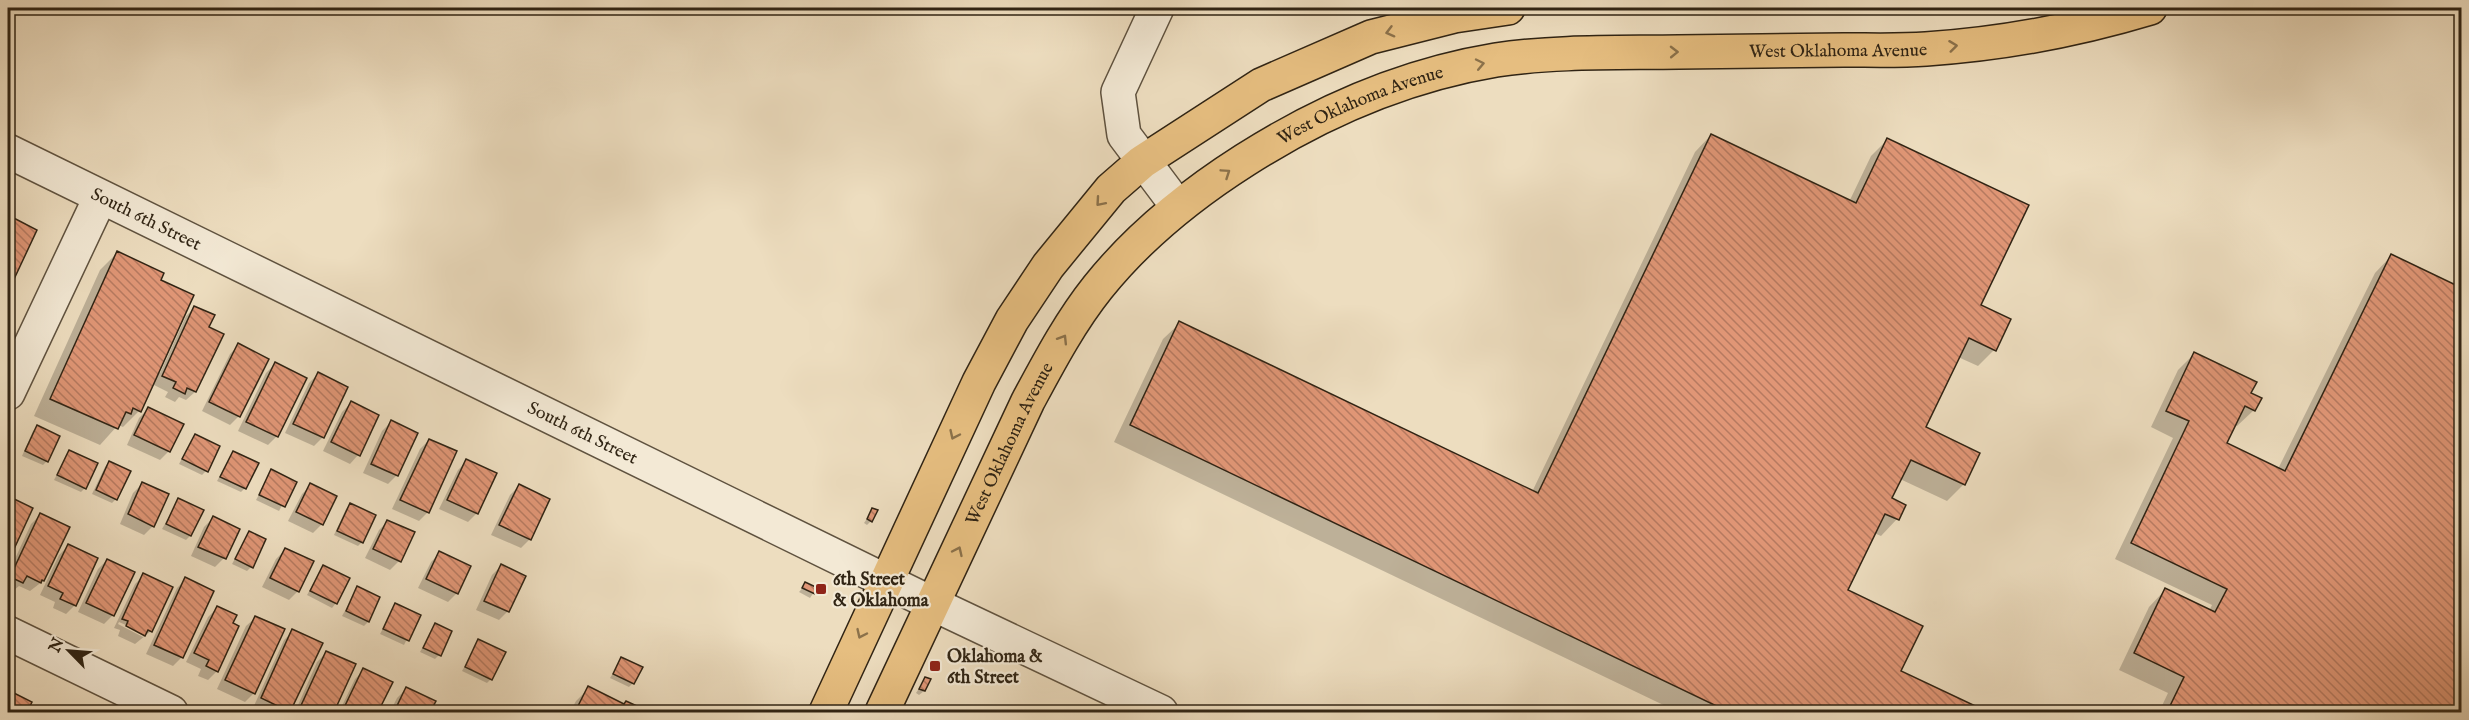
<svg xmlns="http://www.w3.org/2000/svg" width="2469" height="720" viewBox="0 0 2469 720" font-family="'IM FELL English',serif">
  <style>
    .shadow { fill: #0003; fill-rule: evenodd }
    .building { fill: url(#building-back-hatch); stroke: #302414; stroke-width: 1.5 }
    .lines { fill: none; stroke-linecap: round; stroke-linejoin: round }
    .minor-casing { stroke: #5f523f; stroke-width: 36 }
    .major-casing { stroke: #302414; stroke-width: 36 }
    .minor { stroke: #f3e9d5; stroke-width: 33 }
    .major { stroke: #e6be80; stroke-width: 33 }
    .rail-casing { stroke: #302414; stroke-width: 7 }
    .rail { stroke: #f3e9d5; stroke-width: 4.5; stroke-dasharray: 14; stroke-linecap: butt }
    .oneway { stroke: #8b714a }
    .poi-dot { fill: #8f2418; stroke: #f3e9d5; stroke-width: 2 }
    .labels { text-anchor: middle; stroke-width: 4.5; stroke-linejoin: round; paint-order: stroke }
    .street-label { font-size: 18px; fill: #302414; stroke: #f3e9d5 }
    .poi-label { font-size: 18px; font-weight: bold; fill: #302414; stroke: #f3e9d5; text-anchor: start }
  </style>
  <defs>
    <pattern id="building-back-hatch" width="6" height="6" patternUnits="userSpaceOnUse" patternTransform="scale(1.5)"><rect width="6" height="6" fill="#e09676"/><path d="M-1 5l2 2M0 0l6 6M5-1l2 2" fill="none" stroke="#b67a60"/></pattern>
  </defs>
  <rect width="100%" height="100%" fill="#edddbf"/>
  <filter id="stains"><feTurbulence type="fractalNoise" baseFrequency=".00333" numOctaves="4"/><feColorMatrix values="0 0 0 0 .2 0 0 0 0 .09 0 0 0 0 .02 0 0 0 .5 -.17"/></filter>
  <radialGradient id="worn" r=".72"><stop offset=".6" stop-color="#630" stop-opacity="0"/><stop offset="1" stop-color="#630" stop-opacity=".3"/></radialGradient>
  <g class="shadow">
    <path d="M 1711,135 L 1849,202 L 1871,156 L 1888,139 L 1979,306 L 1994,350 L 1978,366 L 1958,357 L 1924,428 L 1978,454 L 1964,484 L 1947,501 L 1900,479 L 1890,499 L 1904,506 L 1897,519 L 1881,536 L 1874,533 L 1846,590 L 1899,672 L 1985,712 L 1678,712 L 1114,442 L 1163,339 L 1180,323 L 1532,492 L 1695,152 Z"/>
    <path d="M 8,217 L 35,231 L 8,289 Z"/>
    <path d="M 117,253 L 159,281 L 157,372 L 160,373 L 186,316 L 195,307 L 207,328 L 195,392 L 186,400 L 179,397 L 175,402 L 165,397 L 168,392 L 152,384 L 139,411 L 123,427 L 118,425 L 100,445 L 34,416 L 100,270 Z"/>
    <path d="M 2391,256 L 2462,290 L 2462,712 L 2159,712 L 2168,693 L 2119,670 L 2149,607 L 2165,590 L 2209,611 L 2212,605 L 2115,559 L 2173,438 L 2151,427 L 2178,370 L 2194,354 L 2249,394 L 2254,410 L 2237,426 L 2235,425 L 2225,444 L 2278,469 L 2375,273 Z"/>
    <path d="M 239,345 L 239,416 L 230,425 L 202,411 L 230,354 Z"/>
    <path d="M 275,364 L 277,436 L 268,445 L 238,431 L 266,373 Z"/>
    <path d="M 318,374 L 323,437 L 314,446 L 285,433 L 309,383 Z"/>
    <path d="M 351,403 L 358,455 L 350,464 L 323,451 L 342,412 Z"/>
    <path d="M 148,409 L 169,451 L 160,460 L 127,445 L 139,418 Z"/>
    <path d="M 391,422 L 397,475 L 388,484 L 363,473 L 382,431 Z"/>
    <path d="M 37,427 L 47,461 L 43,465 L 22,456 L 33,431 Z"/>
    <path d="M 195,435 L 206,471 L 202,475 L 179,464 Z"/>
    <path d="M 429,440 L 428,512 L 419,521 L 392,509 L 420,449 Z"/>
    <path d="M 69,451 L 85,488 L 81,492 L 54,480 Z"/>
    <path d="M 233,452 L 245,488 L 241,492 L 217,481 Z"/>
    <path d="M 467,461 L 495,474 L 477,513 L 468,522 L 439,509 L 458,470 Z"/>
    <path d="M 109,462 L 116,499 L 112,503 L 92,494 L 105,467 Z"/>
    <path d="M 272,471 L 295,482 L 279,511 L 256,500 Z"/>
    <path d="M 142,484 L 153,526 L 144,535 L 120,524 L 133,493 Z"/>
    <path d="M 311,485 L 322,524 L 313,533 L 288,521 L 302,494 Z"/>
    <path d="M 519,486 L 530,539 L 521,548 L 491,535 L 510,495 Z"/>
    <path d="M 8,498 L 31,509 L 8,559 Z"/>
    <path d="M 179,500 L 190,536 L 186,540 L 162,529 Z"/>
    <path d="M 350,505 L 362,542 L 358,546 L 334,535 L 346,509 Z"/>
    <path d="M 873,510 L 871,521 L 867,525 L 864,523 Z"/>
    <path d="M 40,515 L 68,528 L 43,581 L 30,591 L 19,586 L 13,591 L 8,588 L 8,574 L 31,524 Z"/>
    <path d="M 213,518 L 238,530 L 224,558 L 215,567 L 191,556 L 204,527 Z"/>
    <path d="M 388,521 L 399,561 L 390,570 L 365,558 L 379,530 Z"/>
    <path d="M 249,533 L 251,567 L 247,571 L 232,564 Z"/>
    <path d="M 68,546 L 75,605 L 66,614 L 53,608 L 55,602 L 40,595 L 59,555 Z"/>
    <path d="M 285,550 L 298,591 L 289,600 L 262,587 L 276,559 Z"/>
    <path d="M 440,553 L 457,593 L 448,602 L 418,588 L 431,562 Z"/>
    <path d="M 107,560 L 113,615 L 104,624 L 78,612 L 98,569 Z"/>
    <path d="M 501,566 L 524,576 L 508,611 L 499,620 L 476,610 L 492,575 Z"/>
    <path d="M 323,567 L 336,603 L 332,608 L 307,595 Z"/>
    <path d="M 144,575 L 151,631 L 135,644 L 118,636 L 120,630 L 114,628 L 135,584 ZM 119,622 L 146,634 L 143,637 L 118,624 Z"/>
    <path d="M 186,579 L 182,657 L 173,666 L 146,654 L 177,588 Z"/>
    <path d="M 806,584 L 816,589 L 810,598 L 799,592 Z"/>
    <path d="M 358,588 L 379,598 L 368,622 L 364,626 L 342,616 Z"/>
    <path d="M 396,605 L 419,615 L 404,645 L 380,634 Z"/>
    <path d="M 217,608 L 231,623 L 217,671 L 208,680 L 198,676 L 201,669 L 186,662 L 208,617 Z"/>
    <path d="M 255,618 L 254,693 L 245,702 L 217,689 L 246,626 Z"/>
    <path d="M 436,624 L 439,655 L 435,659 L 420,652 Z"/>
    <path d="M 293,631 L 289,711 L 263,712 L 253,708 L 284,640 Z"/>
    <path d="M 479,641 L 491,679 L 487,683 L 462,671 Z"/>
    <path d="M 326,653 L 354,665 L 333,712 L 295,712 L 317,662 Z"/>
    <path d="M 622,659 L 633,683 L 629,687 L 610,678 Z"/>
    <path d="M 364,670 L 391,683 L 377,712 L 339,712 L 355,679 Z"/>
    <path d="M 925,679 L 924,691 L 919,695 L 916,693 Z"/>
    <path d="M 589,688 L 624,705 L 626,702 L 647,712 L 570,712 L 576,701 Z"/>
    <path d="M 406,689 L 434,702 L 428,712 L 390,712 L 397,698 Z"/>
    <path d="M 8,692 L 30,702 L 25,712 L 8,712 Z"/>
  </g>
  <g class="building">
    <path d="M 1711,134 L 1856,203 L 1887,138 L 2029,205 L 1981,305 L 2011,319 L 1996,351 L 1969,338 L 1926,427 L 1980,453 L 1965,485 L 1911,460 L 1892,498 L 1906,505 L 1899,520 L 1885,514 L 1848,590 L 1923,626 L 1901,671 L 1988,712 L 1729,712 L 1130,425 L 1179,321 L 1538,493 Z"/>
    <path d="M 8,215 L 37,230 L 8,292 Z"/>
    <path d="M 117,251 L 164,273 L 161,280 L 194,295 L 141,412 L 133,408 L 131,414 L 126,412 L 118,429 L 50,399 Z"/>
    <path d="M 2391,254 L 2462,288 L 2462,712 L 2167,712 L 2184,677 L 2134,653 L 2165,588 L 2215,612 L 2227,589 L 2131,543 L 2189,421 L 2166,411 L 2194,352 L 2257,382 L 2251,393 L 2262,398 L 2255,411 L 2245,406 L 2227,443 L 2285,471 Z"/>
    <path d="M 194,306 L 215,315 L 209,327 L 224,334 L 196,392 L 187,388 L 185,394 L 173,388 L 176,382 L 162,376 Z"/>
    <path d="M 238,343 L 269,359 L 240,417 L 209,402 Z"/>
    <path d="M 275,362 L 307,378 L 278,437 L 246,422 Z"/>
    <path d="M 318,372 L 348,387 L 324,438 L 293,424 Z"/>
    <path d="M 351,401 L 379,415 L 360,456 L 331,442 Z"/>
    <path d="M 148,407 L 184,424 L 170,452 L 134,435 Z"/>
    <path d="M 391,420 L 418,433 L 398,476 L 371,464 Z"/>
    <path d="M 37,425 L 60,436 L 48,462 L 25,451 Z"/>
    <path d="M 195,434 L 220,446 L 208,472 L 182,459 Z"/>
    <path d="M 429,439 L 457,451 L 429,513 L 400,500 Z"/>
    <path d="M 69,450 L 98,463 L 86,489 L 57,475 Z"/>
    <path d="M 233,451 L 259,463 L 246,489 L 220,477 Z"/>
    <path d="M 466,459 L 497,473 L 478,514 L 447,500 Z"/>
    <path d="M 109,461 L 131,471 L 117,500 L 96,490 Z"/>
    <path d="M 271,469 L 297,482 L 285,507 L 259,495 Z"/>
    <path d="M 142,482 L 169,494 L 154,527 L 128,514 Z"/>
    <path d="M 310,483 L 337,496 L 323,525 L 296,512 Z"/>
    <path d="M 519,484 L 550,499 L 531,540 L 499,525 Z"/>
    <path d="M 8,496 L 33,508 L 8,562 Z"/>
    <path d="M 178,498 L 204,510 L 191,536 L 166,524 Z"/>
    <path d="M 350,503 L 376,515 L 363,543 L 337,531 Z"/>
    <path d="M 872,508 L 878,510 L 872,522 L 867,519 Z"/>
    <path d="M 40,513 L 70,527 L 44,581 L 42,580 L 41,583 L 27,576 L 23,583 L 10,577 Z"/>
    <path d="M 213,516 L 240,529 L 226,559 L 198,547 Z"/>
    <path d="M 387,520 L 415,532 L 401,562 L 373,549 Z"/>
    <path d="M 249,531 L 266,539 L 253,568 L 235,559 Z"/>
    <path d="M 68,544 L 98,558 L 76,606 L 60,599 L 63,593 L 48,586 Z"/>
    <path d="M 285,548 L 314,561 L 299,592 L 270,578 Z"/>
    <path d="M 439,551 L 471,566 L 458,594 L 426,579 Z"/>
    <path d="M 107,559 L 135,572 L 114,616 L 86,603 Z"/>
    <path d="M 501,564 L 526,576 L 509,612 L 484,601 Z"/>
    <path d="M 323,565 L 350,578 L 337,604 L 310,591 Z"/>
    <path d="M 143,573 L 173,587 L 152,632 L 148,630 L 145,636 L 126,626 L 128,621 L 122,619 Z"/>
    <path d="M 185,577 L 214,591 L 183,658 L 154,645 Z"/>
    <path d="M 805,582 L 818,588 L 815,594 L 802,588 Z"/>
    <path d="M 357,586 L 380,597 L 369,622 L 346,611 Z"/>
    <path d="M 395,603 L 421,615 L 409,641 L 383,629 Z"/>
    <path d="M 217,606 L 237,615 L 233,623 L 239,626 L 218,672 L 206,666 L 209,660 L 194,653 Z"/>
    <path d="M 255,616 L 285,629 L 255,694 L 225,680 Z"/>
    <path d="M 435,623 L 452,631 L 441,656 L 423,648 Z"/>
    <path d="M 292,629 L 323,643 L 290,712 L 261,698 Z"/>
    <path d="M 478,639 L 506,652 L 492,680 L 465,667 Z"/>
    <path d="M 326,651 L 356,664 L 334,712 L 298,712 Z"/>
    <path d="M 621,657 L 643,667 L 634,684 L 613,674 Z"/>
    <path d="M 363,668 L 393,682 L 378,712 L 342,712 Z"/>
    <path d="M 925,677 L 931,679 L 925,691 L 919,689 Z"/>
    <path d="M 588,686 L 624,704 L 626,701 L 650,712 L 575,712 Z"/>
    <path d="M 406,687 L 436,701 L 430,712 L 394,712 Z"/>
    <path d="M 8,690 L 32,702 L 27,712 L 8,712 Z"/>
  </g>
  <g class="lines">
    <defs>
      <g id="minor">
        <path d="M 1157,8 L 1118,92 L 1124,135 L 1178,207"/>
        <path id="s1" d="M 8,151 L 933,604 L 1161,712"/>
        <path d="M 8,393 L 100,198"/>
        <path d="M 8,633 L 171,712"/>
      </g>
      <g id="major">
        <path d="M 826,712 L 979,382 L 1012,320 L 1048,266 L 1111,189 L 1142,162 L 1261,85 L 1371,37 L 1454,16 L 1508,8"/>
        <path id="s2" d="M 882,712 L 1028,401 C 1049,362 1070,322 1098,287 C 1139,236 1190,195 1245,160 C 1322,111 1405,75 1496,60 C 1556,51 1619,53 1679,52 C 1734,51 1789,51 1844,50 C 1871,50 1899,51 1926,49 C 2002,44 2077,30 2150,8"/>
      </g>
    </defs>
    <use href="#minor" class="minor-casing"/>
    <use href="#major" class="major-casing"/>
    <use href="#minor" class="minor"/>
    <use href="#major" class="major"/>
    <defs>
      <path id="rail" d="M 2460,8 L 2462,10"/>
    </defs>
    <use href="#rail" class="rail-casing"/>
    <use href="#rail" class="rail"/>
  </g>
  <defs><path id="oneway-chevron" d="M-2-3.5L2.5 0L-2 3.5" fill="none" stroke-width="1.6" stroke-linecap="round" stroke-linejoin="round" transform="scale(1.5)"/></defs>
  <g class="oneway">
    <use href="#oneway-chevron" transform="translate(1390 32) rotate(165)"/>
    <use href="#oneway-chevron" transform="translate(1953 46) rotate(-7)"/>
    <use href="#oneway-chevron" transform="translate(1674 52) rotate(-1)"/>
    <use href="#oneway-chevron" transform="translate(1480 64) rotate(-12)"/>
    <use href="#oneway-chevron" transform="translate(1226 173) rotate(-34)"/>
    <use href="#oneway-chevron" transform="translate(1100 202) rotate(131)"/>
    <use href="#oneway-chevron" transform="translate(1063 339) rotate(-58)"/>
    <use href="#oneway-chevron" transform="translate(954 435) rotate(115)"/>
    <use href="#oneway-chevron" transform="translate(958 551) rotate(-65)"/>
    <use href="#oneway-chevron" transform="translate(861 634) rotate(115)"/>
  </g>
  <g class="poi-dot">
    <rect x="815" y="583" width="12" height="12" rx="3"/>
    <rect x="929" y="660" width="12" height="12" rx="3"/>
  </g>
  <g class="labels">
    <g class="street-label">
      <text dy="6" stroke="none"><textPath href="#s2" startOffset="1287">West Oklahoma Avenue</textPath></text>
      <text dy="6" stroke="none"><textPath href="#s2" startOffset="801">West Oklahoma Avenue</textPath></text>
      <text dy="6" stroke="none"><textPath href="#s1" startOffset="154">South 6th Street</textPath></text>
      <text dy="6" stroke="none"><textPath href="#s1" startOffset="640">South 6th Street</textPath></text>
      <text dy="6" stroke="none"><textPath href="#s2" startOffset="297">West Oklahoma Avenue</textPath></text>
    </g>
    <g class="poi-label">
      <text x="833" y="585">6th Street<tspan x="833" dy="21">&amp; Oklahoma</tspan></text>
      <text x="947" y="662">Oklahoma &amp;<tspan x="947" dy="21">6th Street</tspan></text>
    </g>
  </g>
  <rect width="2469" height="720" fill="none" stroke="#edddbf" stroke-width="30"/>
  <rect x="9" y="9" width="2451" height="702" fill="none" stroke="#302414" stroke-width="3"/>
  <rect x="15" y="15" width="2439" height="690" fill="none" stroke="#302414" stroke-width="1.5"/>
  <g transform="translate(69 651) rotate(295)" stroke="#f3e9d5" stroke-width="4.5" paint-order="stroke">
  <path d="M0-4.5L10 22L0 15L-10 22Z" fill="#302414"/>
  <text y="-9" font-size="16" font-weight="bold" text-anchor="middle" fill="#302414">N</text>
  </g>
  <rect width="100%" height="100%" filter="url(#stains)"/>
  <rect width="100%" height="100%" fill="url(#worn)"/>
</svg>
